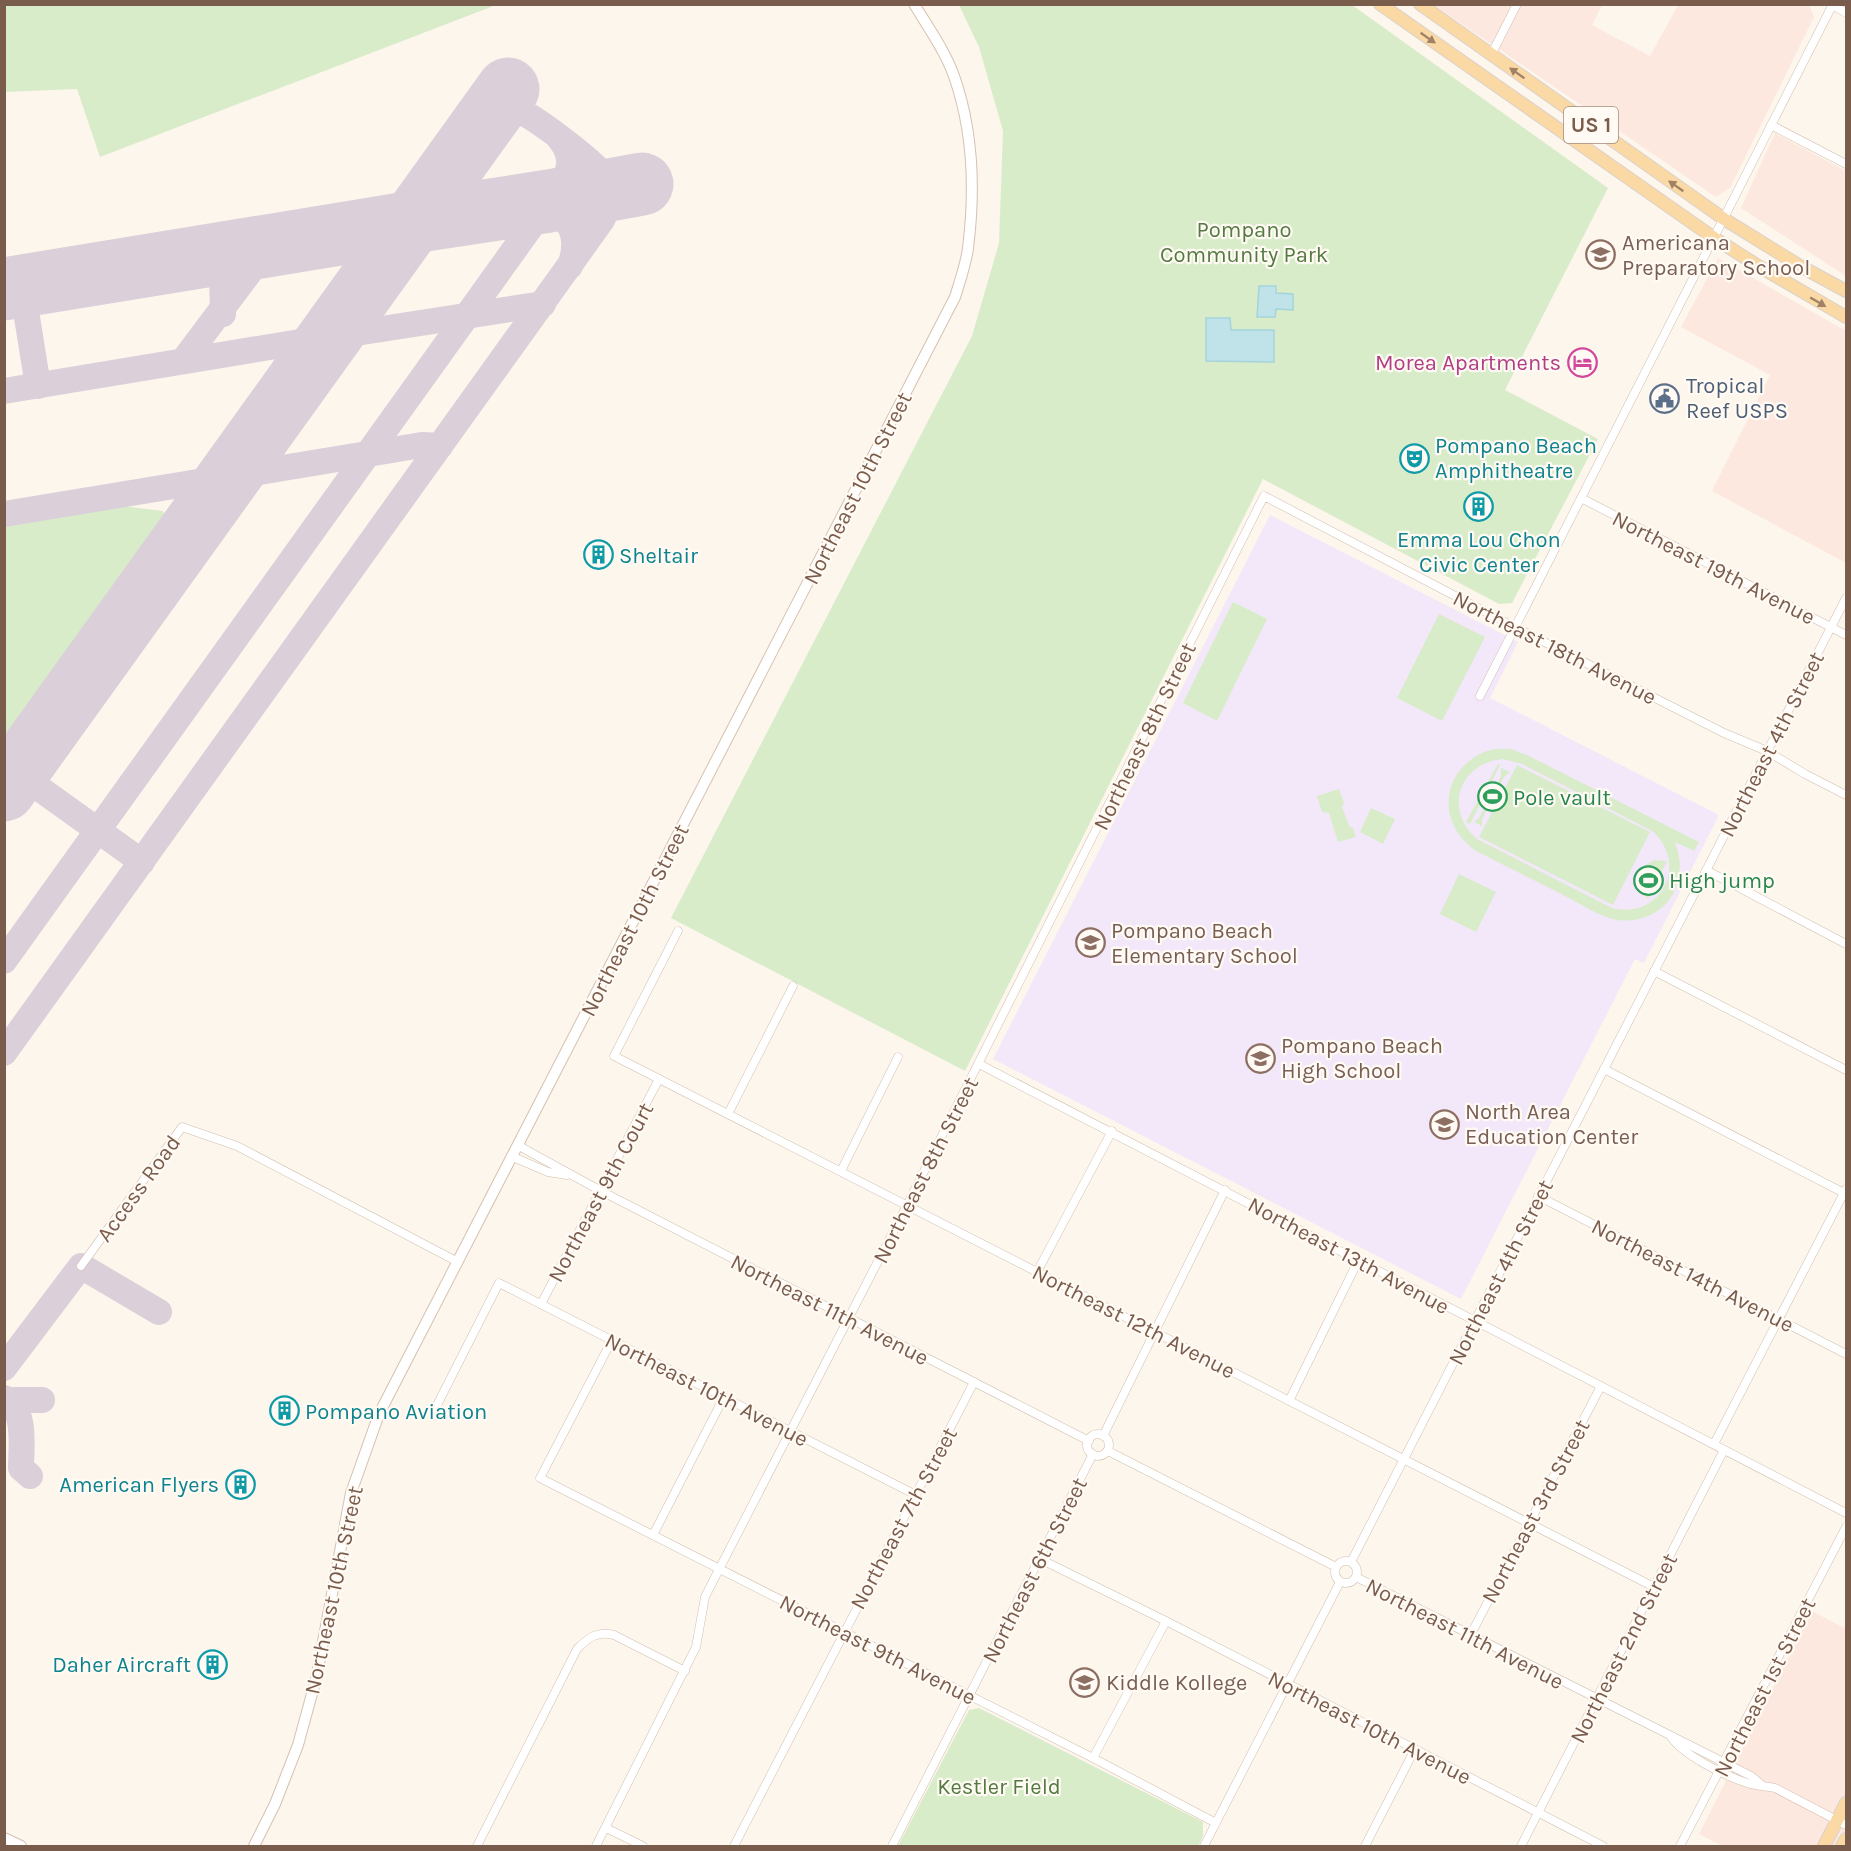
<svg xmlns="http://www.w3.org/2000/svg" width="1851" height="1851" viewBox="0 0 1851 1851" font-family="Karla,sans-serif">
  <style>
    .commercial { fill: #fde8e0 }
    .education { fill: #f3e8fa }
    .green { fill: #d8ecc9; fill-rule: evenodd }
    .water { fill: #bfe3e8; stroke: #a5d3da; stroke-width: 1.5 }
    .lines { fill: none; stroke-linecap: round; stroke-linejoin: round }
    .taxiway { stroke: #dbcfda; stroke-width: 26 }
    .runway { stroke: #dbcfda; stroke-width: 63 }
    .street-casing { stroke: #d1beb0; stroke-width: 9 }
    .secondary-casing { stroke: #d6c0b0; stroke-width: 12 }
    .primary-casing { stroke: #dad1cd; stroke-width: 14 }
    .street { stroke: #fff; stroke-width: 8 }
    .secondary { stroke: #fff; stroke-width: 10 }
    .primary { stroke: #fbd9a5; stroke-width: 12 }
    .oneway { fill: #a18267 }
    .labels { text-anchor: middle; stroke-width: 4.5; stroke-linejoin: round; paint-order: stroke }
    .shield { fill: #fffaf3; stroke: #a28b7f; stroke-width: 1.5 }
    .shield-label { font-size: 21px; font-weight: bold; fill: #7a5c4d }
    .park-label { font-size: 22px; fill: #537a41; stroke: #fffaf3 }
    .education-label { font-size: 22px; fill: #785e54; stroke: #fffaf3; text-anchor: start }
    .hotel-label { font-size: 22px; fill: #b23c85; stroke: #fffaf3; text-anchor: end }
    .service-label { font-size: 22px; fill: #4e5e75; stroke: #fffaf3; text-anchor: start }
    .culture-label { font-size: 22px; fill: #0d838f; stroke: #fffaf3; text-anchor: start }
    .street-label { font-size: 22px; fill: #7a5c4d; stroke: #fffaf3 }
    .leisure-label { font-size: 22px; fill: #27864d; stroke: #fffaf3; text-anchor: start }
  </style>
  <rect width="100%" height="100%" fill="#fdf6ec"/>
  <g class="commercial">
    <path d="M 1434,5 L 1602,5 L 1592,25 L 1650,56 L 1678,5 L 1809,5 L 1814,17 L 1730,188 L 1716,197 Z"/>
    <path d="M 1775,133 L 1846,171 L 1846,276 L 1741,208 Z"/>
    <path d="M 1718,258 L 1846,331 L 1846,563 L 1712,491 L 1770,375 L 1681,327 Z"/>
    <path d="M 1812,1611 L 1846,1629 L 1846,1846 L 1723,1846 L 1699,1834 Z"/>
  </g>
  <path class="education" d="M 1270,515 L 1518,642 L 1490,698 L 1719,815 L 1644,963 L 1635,959 L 1461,1299 L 993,1059 Z"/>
  <g class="green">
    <path d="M 5,4 L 496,4 L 496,5 L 100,157 L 77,89 L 5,92 Z"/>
    <path d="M 959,5 L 1352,5 L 1608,188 L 1505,390 L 1598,439 L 1512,603 L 1499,604 L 1263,479 L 965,1071 L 671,918 L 972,336 L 999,243 L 1003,131 L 979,47 Z"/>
    <path d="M 122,506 L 163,511 L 167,522 L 14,735 L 9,740 L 5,740 L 5,522 Z"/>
    <path d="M 1233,602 L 1267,619 L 1217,721 L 1183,703 Z"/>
    <path d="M 1439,614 L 1485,637 L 1442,721 L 1397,698 Z"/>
    <path d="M 1494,749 L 1511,749 L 1527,755 L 1699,842 L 1694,851 L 1675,842 C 1682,861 1682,881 1670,899 C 1658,915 1637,923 1617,920 C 1600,917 1583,905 1567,897 C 1537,882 1508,867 1478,852 C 1432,823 1442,762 1494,749 ZM 1503,759 L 1522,764 L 1652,831 C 1690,864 1661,920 1612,908 L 1477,839 C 1443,810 1459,763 1503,759 Z"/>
    <path d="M 1498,764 L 1500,765 L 1470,824 L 1466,822 Z"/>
    <path d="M 1517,765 L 1650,832 L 1613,905 L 1479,837 Z"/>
    <path d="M 1501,768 L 1510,772 L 1504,777 L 1482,819 L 1482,826 L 1474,822 L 1479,818 L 1501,776 Z"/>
    <path d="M 1339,789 L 1344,803 L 1342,807 L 1349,826 L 1353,828 L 1356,837 L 1338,842 L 1329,813 L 1322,812 L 1317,796 Z"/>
    <path d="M 1371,808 L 1395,819 L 1383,844 L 1360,832 Z"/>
    <path d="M 1654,860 L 1667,861 L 1648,899 L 1640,889 L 1638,877 L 1644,866 Z"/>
    <path d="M 1459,874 L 1496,892 L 1476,932 L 1440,914 Z"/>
    <path d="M 979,1708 L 1203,1822 L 1203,1836 L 1198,1846 L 898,1846 L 969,1710 Z"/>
  </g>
  <g class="water">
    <path d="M 1259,286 L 1276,286 L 1276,293 L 1293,294 L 1293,310 L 1276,309 L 1275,317 L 1257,317 Z"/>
    <path d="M 1206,318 L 1230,318 L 1231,330 L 1274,330 L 1274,362 L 1206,361 Z"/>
  </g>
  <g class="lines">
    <g class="taxiway">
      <path d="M 549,201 C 570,221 581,236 570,266"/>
      <path d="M 196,258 L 222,273 L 223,314"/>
      <path d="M 22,286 L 38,386"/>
      <path d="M 183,361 L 270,245"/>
      <path d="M 4,391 L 330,337 L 543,304"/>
      <path d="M 4,514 L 422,445 L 440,446"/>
      <path d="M 4,763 L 142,862"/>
      <path d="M 4,961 L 565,179 C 572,164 570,151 559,138"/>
      <path d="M 4,1053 L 602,220 C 609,207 612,194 607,180 C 601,167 533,115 519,111 C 507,108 493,114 484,122"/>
      <path d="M 4,1368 L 81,1266 L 159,1312"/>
      <path d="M 4,1398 C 27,1409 21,1448 21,1468 L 30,1476"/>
      <path d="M 9,1400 L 42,1400"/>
    </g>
    <g class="runway">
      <path d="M 4,289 L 413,222 L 549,201 L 642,184"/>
      <path d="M 4,790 L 508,89"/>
    </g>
    <defs>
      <g id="street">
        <path d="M 1831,4 L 1846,13"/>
        <path d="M 1491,55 L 1517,4"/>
        <path d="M 1771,125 L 1846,164"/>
        <path d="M 1581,498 L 1846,635"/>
        <path d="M 1480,696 L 1833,4"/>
        <path d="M 1706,870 L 1846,944"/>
        <path d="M 678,931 L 614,1056 L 1654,1587"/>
        <path d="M 1654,971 L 1846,1070"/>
        <path d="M 979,1064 L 1846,1513"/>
        <path d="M 1604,1069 L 1846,1194"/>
        <path d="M 728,1114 L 793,986"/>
        <path d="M 519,1146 L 601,1191 L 1089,1441"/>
        <path d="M 513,1157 L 548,1172 L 567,1175"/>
        <path d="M 841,1171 L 898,1057"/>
        <path d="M 1538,1196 L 1846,1354"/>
        <path d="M 81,1266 L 182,1127 L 237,1146 L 458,1262"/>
        <path d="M 1037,1272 L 1112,1131"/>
        <path d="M 541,1304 L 659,1079"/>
        <path d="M 612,1340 L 540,1478 L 1093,1758 L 1216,1823"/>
        <path d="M 1289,1401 L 1358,1261"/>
        <path d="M 435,1409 L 499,1283 L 916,1495"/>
        <circle cx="1098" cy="1445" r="11"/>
        <path d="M 1103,1436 L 1225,1190"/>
        <path d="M 1714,1444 L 1846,1189"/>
        <path d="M 1108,1451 L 1336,1567"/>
        <path d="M 653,1535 L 724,1397"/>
        <path d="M 1040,1559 L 1166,1621 L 1603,1846"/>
        <circle cx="1346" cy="1572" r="11"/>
        <path d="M 1351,1562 L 1846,598"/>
        <path d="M 1356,1577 L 1751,1776 L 1762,1785"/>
        <path d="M 1470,1636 L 1601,1386"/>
        <path d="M 1671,1737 C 1684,1756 1726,1776 1747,1783 C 1756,1786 1766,1786 1775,1788 L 1846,1825"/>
        <path d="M 1093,1758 L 1166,1621"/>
        <path d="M 606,1828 L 643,1846"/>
        <path d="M 477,1846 L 577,1649 C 589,1637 597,1631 614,1635 L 685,1671"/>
        <path d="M 596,1846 L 696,1647 L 705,1597 L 711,1585 L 907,1205 L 1264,496 L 1505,622 L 1724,733 L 1767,751 L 1805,774 L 1846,795"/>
        <path d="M 734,1846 L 974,1382"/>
        <path d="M 892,1846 L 1093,1454"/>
        <path d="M 1204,1846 L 1340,1582"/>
        <path d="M 1365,1846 L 1415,1749"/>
        <path d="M 1521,1846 L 1724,1450"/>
        <path d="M 1680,1846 L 1846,1527"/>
      </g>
      <g id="secondary">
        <path d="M 4,1838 L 21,1846"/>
        <path d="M 254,1846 L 275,1804 L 298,1745 L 316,1679 L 351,1493 L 379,1414 L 955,297 C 960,281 966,264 968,248 C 975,192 973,130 954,76 C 945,51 928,27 914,4"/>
      </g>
      <g id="primary">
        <path d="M 1380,4 L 1714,238 L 1755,264 L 1846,317"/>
        <path d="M 1420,4 L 1724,219 L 1800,266 L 1846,291"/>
        <path d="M 1824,1846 L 1846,1803"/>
        <path d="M 1842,1846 L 1846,1839"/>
      </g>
    </defs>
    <use href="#street" class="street-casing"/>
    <use href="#secondary" class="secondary-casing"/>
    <use href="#primary" class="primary-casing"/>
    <use href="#street" class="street"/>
    <use href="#secondary" class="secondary"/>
    <use href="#primary" class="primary"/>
  </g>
  <defs><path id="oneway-solid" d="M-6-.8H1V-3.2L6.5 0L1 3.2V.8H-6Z" transform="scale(1.5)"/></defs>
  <g class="oneway">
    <use href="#oneway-solid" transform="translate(1428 38) rotate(35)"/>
    <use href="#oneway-solid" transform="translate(1517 73) rotate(-145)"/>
    <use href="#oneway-solid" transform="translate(1676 186) rotate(-145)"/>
    <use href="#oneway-solid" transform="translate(1818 302) rotate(30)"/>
  </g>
  <defs>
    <symbol id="school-ring" viewBox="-11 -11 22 22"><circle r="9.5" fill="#fffaf3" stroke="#8d6e63" stroke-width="1.5"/><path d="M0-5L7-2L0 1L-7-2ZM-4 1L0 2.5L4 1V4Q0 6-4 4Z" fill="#8d6e63"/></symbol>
    <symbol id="hotel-ring" viewBox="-11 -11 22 22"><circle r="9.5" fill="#fffaf3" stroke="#d1479c" stroke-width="1.5"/><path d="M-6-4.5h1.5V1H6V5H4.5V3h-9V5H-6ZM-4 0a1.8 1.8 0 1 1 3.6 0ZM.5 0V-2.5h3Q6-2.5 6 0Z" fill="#d1479c"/></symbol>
    <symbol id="civic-ring" viewBox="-11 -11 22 22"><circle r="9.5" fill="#fffaf3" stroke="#5c6f8a" stroke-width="1.5"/><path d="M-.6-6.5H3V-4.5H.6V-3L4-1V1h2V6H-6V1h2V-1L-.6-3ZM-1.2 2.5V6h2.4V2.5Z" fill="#5c6f8a"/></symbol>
    <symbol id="theatre-ring" viewBox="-11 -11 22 22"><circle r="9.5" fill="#fffaf3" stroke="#0f9aa8" stroke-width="1.5"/><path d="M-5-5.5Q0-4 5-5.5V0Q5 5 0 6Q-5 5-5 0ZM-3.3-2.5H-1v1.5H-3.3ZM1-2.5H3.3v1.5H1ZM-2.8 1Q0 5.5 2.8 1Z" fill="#0f9aa8"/></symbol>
    <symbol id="building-ring" viewBox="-11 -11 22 22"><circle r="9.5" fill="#fffaf3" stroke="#0f9aa8" stroke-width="1.5"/><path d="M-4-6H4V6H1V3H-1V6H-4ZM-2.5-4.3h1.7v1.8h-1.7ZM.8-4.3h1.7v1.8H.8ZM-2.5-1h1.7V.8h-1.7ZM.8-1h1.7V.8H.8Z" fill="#0f9aa8"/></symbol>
    <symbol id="stadium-ring" viewBox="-11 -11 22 22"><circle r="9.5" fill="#fffaf3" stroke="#2e9e5b" stroke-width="1.5"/><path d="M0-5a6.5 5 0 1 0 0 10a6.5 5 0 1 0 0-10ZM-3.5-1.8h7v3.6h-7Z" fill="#2e9e5b"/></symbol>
  </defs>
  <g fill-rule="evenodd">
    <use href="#school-ring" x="1584" y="238" width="33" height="33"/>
    <use href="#hotel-ring" x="1566" y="346" width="33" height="33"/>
    <use href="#civic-ring" x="1648" y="382" width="33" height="33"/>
    <use href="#theatre-ring" x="1398" y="442" width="33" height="33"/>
    <use href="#building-ring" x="1462" y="490" width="33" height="33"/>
    <use href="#building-ring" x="582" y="538" width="33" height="33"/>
    <use href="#stadium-ring" x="1476" y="780" width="33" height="33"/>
    <use href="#stadium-ring" x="1632" y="864" width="33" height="33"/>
    <use href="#school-ring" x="1074" y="926" width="33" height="33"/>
    <use href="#school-ring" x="1244" y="1042" width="33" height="33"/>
    <use href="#school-ring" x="1428" y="1108" width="33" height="33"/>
    <use href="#building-ring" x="268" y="1394" width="33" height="33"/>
    <use href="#building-ring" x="224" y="1468" width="33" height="33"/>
    <use href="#building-ring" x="196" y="1648" width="33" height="33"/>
    <use href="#school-ring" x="1068" y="1666" width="33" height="33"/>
  </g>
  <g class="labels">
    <rect class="shield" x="1564" y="107" width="54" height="36" rx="4.5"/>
    <g class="shield-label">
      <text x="1591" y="132">US 1</text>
    </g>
    <g class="park-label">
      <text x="1244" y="237">Pompano<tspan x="1244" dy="25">Community Park</tspan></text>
      <text x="999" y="1794">Kestler Field</text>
    </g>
    <g class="education-label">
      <text x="1622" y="250">Americana<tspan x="1622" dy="25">Preparatory School</tspan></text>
      <text x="1111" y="938">Pompano Beach<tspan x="1111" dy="25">Elementary School</tspan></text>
      <text x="1281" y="1053">Pompano Beach<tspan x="1281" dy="25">High School</tspan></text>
      <text x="1465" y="1119">North Area<tspan x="1465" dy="25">Education Center</tspan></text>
      <text x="1106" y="1690">Kiddle Kollege</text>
    </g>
    <g class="hotel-label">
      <text x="1561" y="370">Morea Apartments</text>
    </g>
    <g class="service-label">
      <text x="1686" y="393">Tropical<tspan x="1686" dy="25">Reef USPS</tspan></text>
    </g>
    <g class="culture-label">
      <text x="1435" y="453">Pompano Beach<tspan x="1435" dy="25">Amphitheatre</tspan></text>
      <text x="1479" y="547" text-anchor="middle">Emma Lou Chon<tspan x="1479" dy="25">Civic Center</tspan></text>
      <text x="619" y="563">Sheltair</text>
      <text x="305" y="1419">Pompano Aviation</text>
      <text x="219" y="1492" text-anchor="end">American Flyers</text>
      <text x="191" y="1672" text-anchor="end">Daher Aircraft</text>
    </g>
    <g class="street-label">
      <text transform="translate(857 488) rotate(-63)" y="8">Northeast 10th Street</text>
      <text transform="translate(1714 567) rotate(27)" y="8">Northeast 19th Avenue</text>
      <text transform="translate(1555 647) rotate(27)" y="8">Northeast 18th Avenue</text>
      <text transform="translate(1144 736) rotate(-64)" y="8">Northeast 8th Street</text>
      <text transform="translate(1771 744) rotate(-63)" y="8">Northeast 4th Street</text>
      <text transform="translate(634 920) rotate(-63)" y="8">Northeast 10th Street</text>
      <text transform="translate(925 1170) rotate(-63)" y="8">Northeast 8th Street</text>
      <text transform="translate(138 1188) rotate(-54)" y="8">Access Road</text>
      <text transform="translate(600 1192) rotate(-62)" y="8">Northeast 9th Court</text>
      <text transform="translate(1349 1255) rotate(28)" y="8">Northeast 13th Avenue</text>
      <text transform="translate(1500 1272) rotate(-63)" y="8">Northeast 4th Street</text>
      <text transform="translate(1693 1275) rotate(27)" y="8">Northeast 14th Avenue</text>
      <text transform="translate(830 1309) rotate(27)" y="8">Northeast 11th Avenue</text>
      <text transform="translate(1134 1321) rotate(27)" y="8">Northeast 12th Avenue</text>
      <text transform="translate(707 1389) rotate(27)" y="8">Northeast 10th Avenue</text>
      <text transform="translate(1535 1511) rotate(-62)" y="8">Northeast 3rd Street</text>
      <text transform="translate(903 1518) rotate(-62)" y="8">Northeast 7th Street</text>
      <text transform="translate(1034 1570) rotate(-63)" y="8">Northeast 6th Street</text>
      <text transform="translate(333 1590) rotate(-78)" y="8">Northeast 10th Street</text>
      <text transform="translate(1465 1633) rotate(27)" y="8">Northeast 11th Avenue</text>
      <text transform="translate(1623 1648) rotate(-63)" y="8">Northeast 2nd Street</text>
      <text transform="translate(878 1649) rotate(27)" y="8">Northeast 9th Avenue</text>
      <text transform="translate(1764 1687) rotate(-63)" y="8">Northeast 1st Street</text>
      <text transform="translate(1370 1727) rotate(27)" y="8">Northeast 10th Avenue</text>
    </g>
    <g class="leisure-label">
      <text x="1513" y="805">Pole vault</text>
      <text x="1669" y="888">High jump</text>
    </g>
  </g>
  <rect width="1851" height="1851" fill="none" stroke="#7a5c4d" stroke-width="12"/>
</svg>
